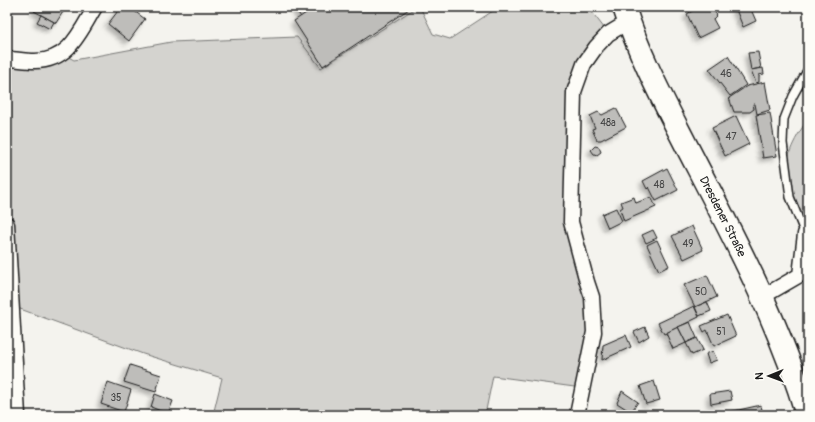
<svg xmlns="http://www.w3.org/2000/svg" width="815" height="422" viewBox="0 0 815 422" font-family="Pangolin,sans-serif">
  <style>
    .green { fill: #d4d3cf; stroke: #787876 }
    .building { fill: #bebdba; stroke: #1c1c1c; filter: url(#shadow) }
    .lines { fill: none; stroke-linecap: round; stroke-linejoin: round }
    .service-casing { stroke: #1c1c1c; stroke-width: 10 }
    .minor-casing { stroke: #1c1c1c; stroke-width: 17 }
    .primary-casing { stroke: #1c1c1c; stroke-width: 25 }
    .service { stroke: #fdfcf7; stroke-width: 7 }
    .minor { stroke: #fdfcf7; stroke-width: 14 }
    .primary { stroke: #fdfcf7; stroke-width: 22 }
    .labels { text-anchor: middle; stroke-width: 3; stroke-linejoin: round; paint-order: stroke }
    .number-label { font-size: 10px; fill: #444 }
    .street-label { font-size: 12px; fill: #1c1c1c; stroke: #fdfcf7 }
  </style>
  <defs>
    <filter id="shadow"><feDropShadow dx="-3.5" dy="3.5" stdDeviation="2" flood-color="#0004"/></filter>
  </defs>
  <rect width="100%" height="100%" fill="#f4f3ee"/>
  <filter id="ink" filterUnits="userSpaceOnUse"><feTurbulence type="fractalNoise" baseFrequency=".025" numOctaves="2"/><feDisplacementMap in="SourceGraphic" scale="8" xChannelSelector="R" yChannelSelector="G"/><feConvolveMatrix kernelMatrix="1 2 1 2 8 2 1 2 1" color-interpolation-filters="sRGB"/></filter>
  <g filter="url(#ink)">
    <g class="green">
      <path d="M 417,7 L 420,7 L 433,34 L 450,39 L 499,7 L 588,7 L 608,33 L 574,92 L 571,222 L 592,297 L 582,388 L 493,376 L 485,415 L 213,415 L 222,378 L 143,354 L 12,306 L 7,221 L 7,59 L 63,54 L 74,60 L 171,42 L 297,37 L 321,68 Z"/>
      <path d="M 808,119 L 808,232 C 783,183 775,167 808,119 Z"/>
    </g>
    <g class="building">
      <path d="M 36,7 L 66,7 L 56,23 L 34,11 Z"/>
      <path d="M 121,7 L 129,7 L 145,19 L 129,41 L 108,24 Z"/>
      <path d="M 294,7 L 315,7 L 301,17 Z"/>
      <path d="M 315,7 L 412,7 L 323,66 L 294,21 Z"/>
      <path d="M 699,7 L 708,7 L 712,9 L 717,15 L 713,19 L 718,28 L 698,38 L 687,14 Z"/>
      <path d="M 735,7 L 750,7 L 756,21 L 743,27 Z"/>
      <path d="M 41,15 L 54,22 L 50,29 L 37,22 Z"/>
      <path d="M 758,52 L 761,68 L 751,70 L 748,53 Z"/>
      <path d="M 728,56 L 746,85 L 730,96 L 709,69 Z"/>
      <path d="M 763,68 L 764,74 L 759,75 L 759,82 L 756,83 L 751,70 Z"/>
      <path d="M 765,82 L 770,110 L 757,114 L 755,104 L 753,104 L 754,109 L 750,112 L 734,112 L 729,98 L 747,86 Z"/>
      <path d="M 616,108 L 626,127 L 601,140 L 597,140 L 592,129 L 595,128 L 590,116 L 598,112 L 602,115 Z"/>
      <path d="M 770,113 L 777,156 L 763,158 L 756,115 Z"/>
      <path d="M 736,116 L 749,144 L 725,156 L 712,128 Z"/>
      <path d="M 595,146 L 599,147 L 601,152 L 597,155 L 594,154 L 591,150 Z"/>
      <path d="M 667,168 L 678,190 L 656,201 L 649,187 L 647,189 L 643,181 Z"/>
      <path d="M 634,197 L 636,203 L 651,197 L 656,207 L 624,221 L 620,209 L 623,207 L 621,202 Z"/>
      <path d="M 616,208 L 622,221 L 608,228 L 602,214 Z"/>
      <path d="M 692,226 L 703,250 L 684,259 L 672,236 Z"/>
      <path d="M 653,230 L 657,238 L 646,243 L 642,235 Z"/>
      <path d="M 657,240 L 669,266 L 659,271 L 647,245 Z"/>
      <path d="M 707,275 L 717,297 L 695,307 L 684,285 Z"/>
      <path d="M 707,302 L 711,311 L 699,316 L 695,307 Z"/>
      <path d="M 694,306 L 699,317 L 664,334 L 658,323 Z"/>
      <path d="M 727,315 L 736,336 L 714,346 L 707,330 L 704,332 L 701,326 Z"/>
      <path d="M 690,322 L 697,338 L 686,343 L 678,327 Z"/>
      <path d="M 645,327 L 649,336 L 639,342 L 634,332 Z"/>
      <path d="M 678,327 L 686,343 L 673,349 L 666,333 Z"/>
      <path d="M 626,335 L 631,347 L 602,360 L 603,345 Z"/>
      <path d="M 697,338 L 703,350 L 692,355 L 686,343 Z"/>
      <path d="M 713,351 L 717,360 L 709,363 L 706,354 Z"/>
      <path d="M 130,365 L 161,375 L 156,392 L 124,382 Z"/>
      <path d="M 654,381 L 660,400 L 646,404 L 640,386 Z"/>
      <path d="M 108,382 L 131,390 L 124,412 L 101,404 Z"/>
      <path d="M 622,391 L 638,402 L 631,412 L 617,403 Z"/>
      <path d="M 730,391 L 732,400 L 711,404 L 710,394 Z"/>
      <path d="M 155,394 L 173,401 L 168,414 L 151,407 Z"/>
      <path d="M 761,405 L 763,415 L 726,415 L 725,413 Z"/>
    </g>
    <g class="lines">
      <defs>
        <path id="service" d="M 805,234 L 790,197 L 783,143 L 784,119 L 793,96 L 808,69"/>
        <g id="minor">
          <path d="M 7,59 C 16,59 25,61 35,61 C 69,61 80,32 95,7"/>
          <path d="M 7,224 L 18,415"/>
          <path d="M 762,297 L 800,275 L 805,234 L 808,233"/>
          <path d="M 577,415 L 594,332 L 592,297 L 587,282 L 571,222 L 574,92 L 584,64 L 596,47 L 608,34 L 628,22"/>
        </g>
        <g id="primary">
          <path id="s1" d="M 624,7 C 639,55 663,100 686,145 C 731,232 779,320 807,415"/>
        </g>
      </defs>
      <use href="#service" class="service-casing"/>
      <use href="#minor" class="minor-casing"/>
      <use href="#primary" class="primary-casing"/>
      <use href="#service" class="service"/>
      <use href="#minor" class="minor"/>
      <use href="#primary" class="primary"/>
    </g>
  </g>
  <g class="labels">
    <g class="number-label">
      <text x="726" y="77">46</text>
      <text x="608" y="126">48a</text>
      <text x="731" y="140">47</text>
      <text x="659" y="188">48</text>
      <text x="688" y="247">49</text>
      <text x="701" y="295">50</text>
      <text x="721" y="335">51</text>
      <text x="116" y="401">35</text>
    </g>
    <g class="street-label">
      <text dy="4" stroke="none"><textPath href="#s1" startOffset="232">Dresdener Straße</textPath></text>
    </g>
  </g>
  <rect width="815" height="422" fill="none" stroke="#fdfcf7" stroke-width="24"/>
  <rect x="12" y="12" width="791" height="398" fill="none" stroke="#1c1c1c" stroke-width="1.5" filter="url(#ink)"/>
  <g transform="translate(769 376) rotate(269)" stroke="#fdfcf7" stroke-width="3" paint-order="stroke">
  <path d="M0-3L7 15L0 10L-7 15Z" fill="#1c1c1c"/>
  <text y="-6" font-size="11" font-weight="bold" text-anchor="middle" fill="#1c1c1c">N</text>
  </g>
</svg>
